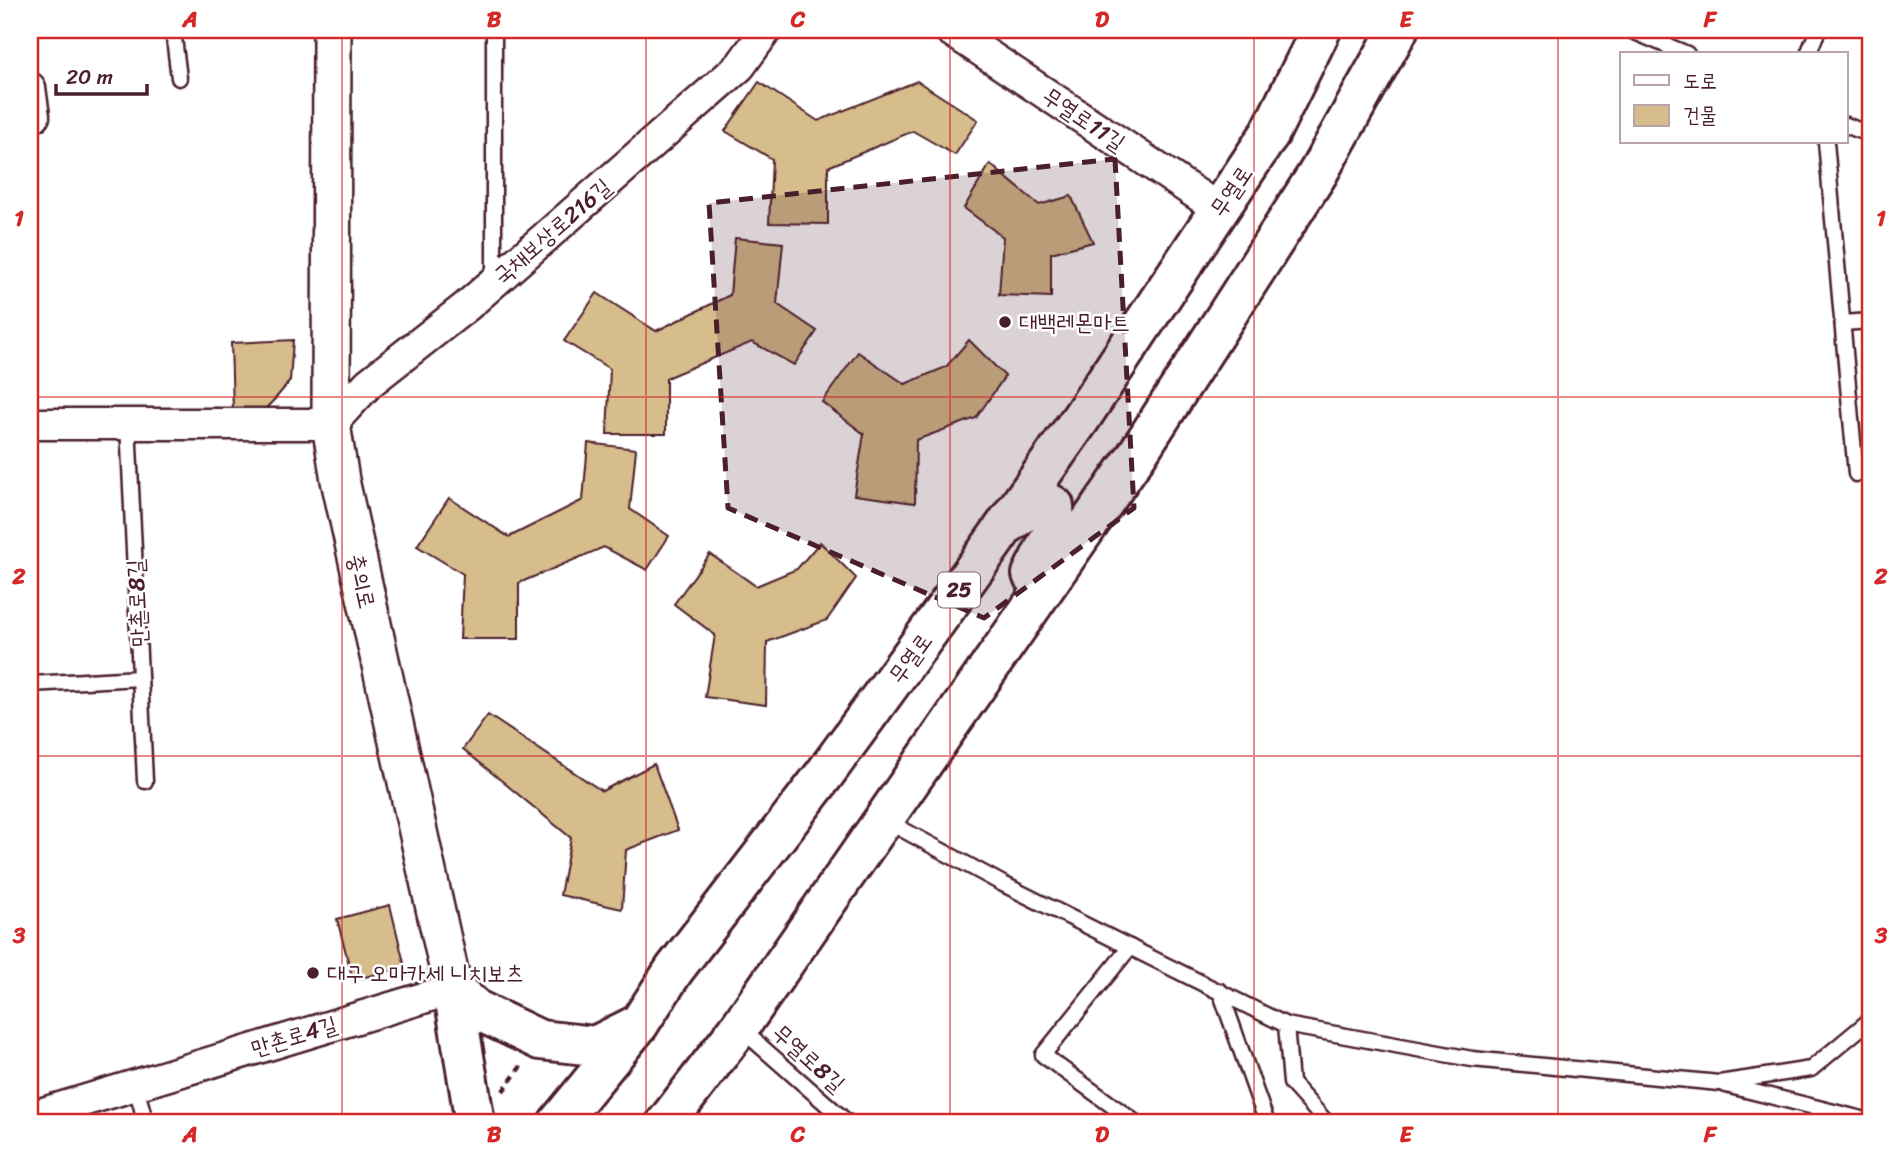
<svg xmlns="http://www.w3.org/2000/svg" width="1900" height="1153" viewBox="0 0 1900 1153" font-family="Sriracha,'Poor Story',sans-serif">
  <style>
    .building { fill: #d7bc8c; stroke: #4a1f2b; stroke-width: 2 }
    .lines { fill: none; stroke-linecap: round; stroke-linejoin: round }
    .service-casing { stroke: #4a1f2b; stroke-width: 19 }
    .minor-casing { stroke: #4a1f2b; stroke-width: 35 }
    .tertiary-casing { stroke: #4a1f2b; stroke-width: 42 }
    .secondary-casing { stroke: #4a1f2b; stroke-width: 44 }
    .primary-casing { stroke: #4a1f2b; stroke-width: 44 }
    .path { stroke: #4a1f2b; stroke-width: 4.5; stroke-dasharray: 7 5; stroke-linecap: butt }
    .service { stroke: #fff; stroke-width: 14 }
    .minor { stroke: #fff; stroke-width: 30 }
    .tertiary { stroke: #fff; stroke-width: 37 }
    .secondary { stroke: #fff; stroke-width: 38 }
    .primary { stroke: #fff; stroke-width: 38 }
    .marked { fill: #4a1f2b; fill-opacity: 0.2; stroke: #4a1f2b; stroke-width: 5; stroke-dasharray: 14 9; stroke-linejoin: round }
    .grid { fill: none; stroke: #d62828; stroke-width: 2; stroke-opacity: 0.55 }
    .poi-dot { fill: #4a1f2b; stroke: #fff; stroke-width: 2.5 }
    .labels { text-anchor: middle; stroke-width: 5; stroke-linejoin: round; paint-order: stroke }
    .shield { fill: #fff; stroke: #80626b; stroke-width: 2 }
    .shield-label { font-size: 21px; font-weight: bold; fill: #4a1f2b }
    .street-label { font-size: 23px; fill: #4a1f2b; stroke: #fff }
    .poi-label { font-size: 23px; fill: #4a1f2b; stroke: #fff; text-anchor: start }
    .neatline { fill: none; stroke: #d62828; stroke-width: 2.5 }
    .grid-label { font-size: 23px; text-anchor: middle; font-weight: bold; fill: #d62828 }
  </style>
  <rect width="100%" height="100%" fill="#fff"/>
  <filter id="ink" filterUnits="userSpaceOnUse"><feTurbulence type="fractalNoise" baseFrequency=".0143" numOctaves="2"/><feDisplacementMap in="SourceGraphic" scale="14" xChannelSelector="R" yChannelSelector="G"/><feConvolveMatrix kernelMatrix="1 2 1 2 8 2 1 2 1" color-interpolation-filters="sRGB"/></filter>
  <g filter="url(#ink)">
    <g class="building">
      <path d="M 917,81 L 978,120 L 955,155 L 913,131 L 828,167 L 828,224 L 769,223 L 772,159 L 725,131 L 759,82 L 818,121 Z"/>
      <path d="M 990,164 L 1039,205 L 1071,196 L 1093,242 L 1051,253 L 1051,297 L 999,295 L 1003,237 L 964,208 Z"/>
      <path d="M 735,238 L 783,243 L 777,304 L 817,331 L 794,365 L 752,342 L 666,378 L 666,434 L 607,434 L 610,369 L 564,341 L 597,293 L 656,331 L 730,295 Z"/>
      <path d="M 293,340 L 290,381 L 275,399 L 264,410 L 233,410 L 231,343 Z"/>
      <path d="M 969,340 L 1005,376 L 976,418 L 916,440 L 915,503 L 854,495 L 864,434 L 822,402 L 858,352 L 905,384 L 946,367 Z"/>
      <path d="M 588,443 L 636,449 L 630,509 L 669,536 L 647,570 L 604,547 L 519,583 L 519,639 L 460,639 L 463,574 L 417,546 L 449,498 L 509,537 L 583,500 Z"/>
      <path d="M 820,542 L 856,578 L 827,620 L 767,642 L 766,705 L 705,697 L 715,635 L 674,604 L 710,554 L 756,586 L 797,569 Z"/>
      <path d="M 488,715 L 602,791 L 654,764 L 678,830 L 626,850 L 622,909 L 560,895 L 571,838 L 463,749 Z"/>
      <path d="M 390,905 L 405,967 L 353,980 L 337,919 Z"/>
    </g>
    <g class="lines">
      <defs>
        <g id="service">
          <path d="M 173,30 L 179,78"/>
          <path d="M 494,30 L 494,280"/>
          <path d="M 1630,30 L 1687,54"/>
          <path d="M 1808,54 L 1818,30"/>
          <path d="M 1846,125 L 1870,135"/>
          <path d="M 1826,142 L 1856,474"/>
          <path d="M 1843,323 L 1870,321"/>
          <path d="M 128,424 L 145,781"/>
          <path d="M 30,684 L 140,678"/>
          <path d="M 885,820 L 1003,884 L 1286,1025 L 1291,1083 L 1327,1123"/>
          <path d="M 1130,947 L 1043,1055 L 1136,1123"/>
          <path d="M 1220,991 L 1267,1123"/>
          <path d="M 1286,1025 L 1472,1059 L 1719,1083 L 1811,1069 L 1870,1020"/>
          <path d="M 740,1028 L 848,1123"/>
          <path d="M 135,1084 L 146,1123"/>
          <path d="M 1726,1085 L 1870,1121"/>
        </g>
        <g id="minor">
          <path d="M 950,30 L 1219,209"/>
          <path d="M 30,88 L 34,116 L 30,117"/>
          <path d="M 30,424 L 331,424 L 369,383 L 467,306 L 740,66 L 766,30"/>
          <path d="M 30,1117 L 453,989"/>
        </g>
        <path id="tertiary" d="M 332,30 L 331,424 L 340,480 L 453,989"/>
        <g id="secondary">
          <path d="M 453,989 L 477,1010 L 540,1040 L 595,1046 L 639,1024"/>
          <path d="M 453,989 L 475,1123"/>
        </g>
        <g id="primary">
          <path d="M 1008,524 L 1042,499 L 1054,506 L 1055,528 L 1032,574"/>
          <path d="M 558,1123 L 639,1024 L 674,970 L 824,775 L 988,550 L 1081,418 L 1270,133 L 1321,30"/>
          <path d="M 666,1123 L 739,1028 L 1136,456 L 1318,173 L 1398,30"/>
        </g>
      </defs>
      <use href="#service" class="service-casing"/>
      <use href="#minor" class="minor-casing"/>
      <use href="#tertiary" class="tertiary-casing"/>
      <use href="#secondary" class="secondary-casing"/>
      <use href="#primary" class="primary-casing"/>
      <path class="path" d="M 503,1091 L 521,1066"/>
      <use href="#service" class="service"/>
      <use href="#minor" class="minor"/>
      <use href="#tertiary" class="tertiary"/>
      <use href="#secondary" class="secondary"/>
      <use href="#primary" class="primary"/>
    </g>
  </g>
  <path class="marked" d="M 1115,159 L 1134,508 L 984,618 L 728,508 L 709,203 Z"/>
  <path class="grid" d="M 342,30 L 342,1123M 646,30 L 646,1123M 950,30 L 950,1123M 1254,30 L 1254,1123M 1558,30 L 1558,1123M 30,397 L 1870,397M 30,756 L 1870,756"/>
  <g class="poi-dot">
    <circle cx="1005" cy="322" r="7"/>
    <circle cx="313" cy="973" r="7"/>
  </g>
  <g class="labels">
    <rect class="shield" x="938" y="572.5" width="42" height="35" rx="5"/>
    <g class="shield-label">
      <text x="959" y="597">25</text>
    </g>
    <g class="street-label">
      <text transform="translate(1084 119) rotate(34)" y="8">무열로11길</text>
      <text transform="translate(1231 191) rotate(-56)" y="8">무열로</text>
      <text transform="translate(552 231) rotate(-41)" y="8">국채보상로216길</text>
      <text transform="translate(362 581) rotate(77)" y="8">충의로</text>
      <text transform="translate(137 603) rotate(-93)" y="8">만촌로8길</text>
      <text transform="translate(910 658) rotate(-54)" y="8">무열로</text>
      <text transform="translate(294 1036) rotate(-17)" y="8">만촌로4길</text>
      <text transform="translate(809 1058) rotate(42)" y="8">무열로8길</text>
    </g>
    <g class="poi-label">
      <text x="1019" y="330">대백레몬마트</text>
      <text x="327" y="981">대구 오마카세 니치보츠</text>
    </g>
  </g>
  <rect width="1900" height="1153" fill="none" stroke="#fff" stroke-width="77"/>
  <rect x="1620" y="52" width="228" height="91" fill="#ffffff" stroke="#b7a5aa" stroke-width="2"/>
  <rect x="1634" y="75" width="35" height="10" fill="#ffffff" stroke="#b7a5aa" stroke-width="2"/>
  <text x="1683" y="88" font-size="21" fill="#4a1f2b">도로</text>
  <rect x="1634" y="105" width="35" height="21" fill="#d7bc8c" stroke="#b7a5aa" stroke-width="2"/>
  <text x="1683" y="122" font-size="21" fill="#4a1f2b">건물</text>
  <path d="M56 84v10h91v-10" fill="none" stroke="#4a1f2b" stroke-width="3.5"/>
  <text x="66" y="84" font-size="21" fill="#4a1f2b" stroke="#ffffff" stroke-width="5" paint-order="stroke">20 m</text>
  <rect x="38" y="38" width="1824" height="1076" class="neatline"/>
  <g class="grid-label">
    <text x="190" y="27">A</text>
    <text x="494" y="27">B</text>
    <text x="798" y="27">C</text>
    <text x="1102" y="27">D</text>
    <text x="1406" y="27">E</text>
    <text x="1710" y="27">F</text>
    <text x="19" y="226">1</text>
    <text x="1881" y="226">1</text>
    <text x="19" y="584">2</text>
    <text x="1881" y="584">2</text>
    <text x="19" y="943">3</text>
    <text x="1881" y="943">3</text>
    <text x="190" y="1142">A</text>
    <text x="494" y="1142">B</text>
    <text x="798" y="1142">C</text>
    <text x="1102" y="1142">D</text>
    <text x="1406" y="1142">E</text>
    <text x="1710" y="1142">F</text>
  </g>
</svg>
